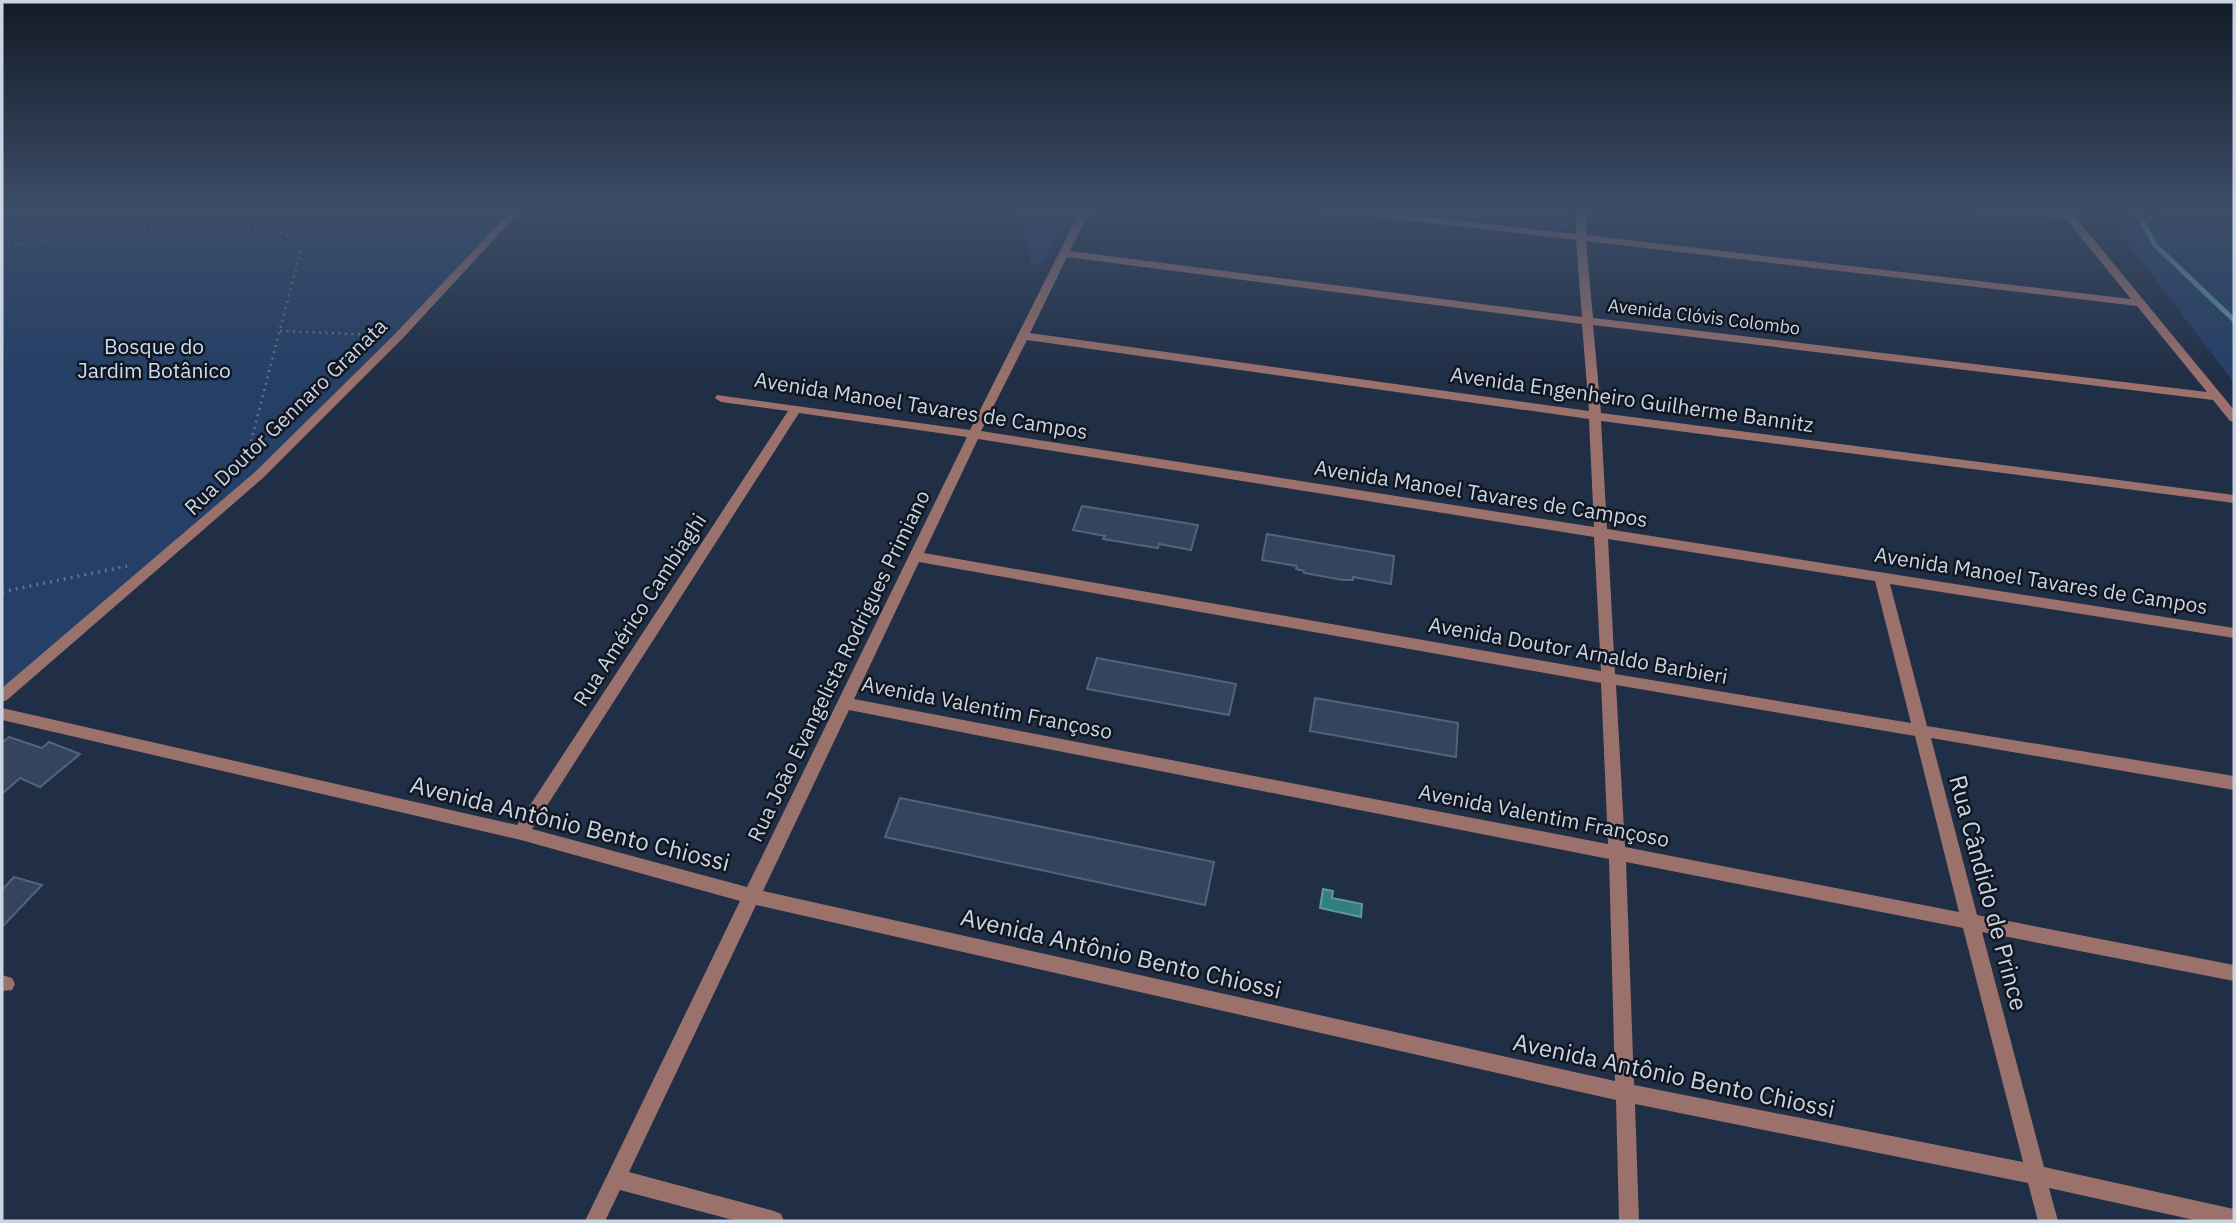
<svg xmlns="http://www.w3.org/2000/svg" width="2236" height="1223" viewBox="0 0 2236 1223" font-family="'IBM Plex Sans',sans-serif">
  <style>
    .green { fill: #253f66 }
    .water { fill: #337e80; stroke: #60989e; stroke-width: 2 }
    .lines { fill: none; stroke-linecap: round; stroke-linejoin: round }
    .stream { stroke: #60989e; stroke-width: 5 }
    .building { fill: #34445c; stroke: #52637d; stroke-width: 2 }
    .path-far1 { stroke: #647185; stroke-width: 2.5; stroke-dasharray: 2 4.5; stroke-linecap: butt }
    .path { stroke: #647185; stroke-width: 3.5; stroke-dasharray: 2 5; stroke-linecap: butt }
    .minor { fill: #9b716c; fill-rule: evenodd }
    .labels { text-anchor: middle; stroke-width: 5; stroke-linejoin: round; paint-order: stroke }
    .far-street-label { font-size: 18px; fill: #cad4e3; stroke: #101721 }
    .park-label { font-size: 21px; fill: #cfdbef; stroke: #101721 }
    .street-label { font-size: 21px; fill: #cad4e3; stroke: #101721 }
    .near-street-label { font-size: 24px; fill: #cad4e3; stroke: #101721 }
  </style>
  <rect width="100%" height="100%" fill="#202f46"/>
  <g class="green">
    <path d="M 88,207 L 511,207 L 382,352 L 277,455 L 2,689 L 2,220 Z"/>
    <path d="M 1020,207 L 1068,207 L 1042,262 L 1031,264 Z"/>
    <path d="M 1362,207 L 1568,207 L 1568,226 L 1559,230 Z"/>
    <path d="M 2184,207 L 2234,207 L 2234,383 L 2117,229 Z"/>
  </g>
  <path class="water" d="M 1323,889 L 1333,891 L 1332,898 L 1362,904 L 1361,917 L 1320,908 Z"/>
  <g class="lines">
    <path class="stream" d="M 2135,207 L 2155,245 L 2234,320"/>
  </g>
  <g class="building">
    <path d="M 1082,506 L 1198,525 L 1191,550 L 1159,544 L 1158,548 L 1103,539 L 1105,536 L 1073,530 Z"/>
    <path d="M 1267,534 L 1394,556 L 1391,584 L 1353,577 L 1353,580 L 1343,580 L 1304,573 L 1304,571 L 1296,569 L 1297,566 L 1262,560 Z"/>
    <path d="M 1097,658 L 1236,684 L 1229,715 L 1087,689 Z"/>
    <path d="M 1315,698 L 1458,723 L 1456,757 L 1310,731 Z"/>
    <path d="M 9,737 L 42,748 L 49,742 L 80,754 L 40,787 L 20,778 L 2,794 L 2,743 Z"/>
    <path d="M 900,798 L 1214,862 L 1205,905 L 885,837 Z"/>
    <path d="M 14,877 L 42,885 L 2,927 L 2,890 Z"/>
  </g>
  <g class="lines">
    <g class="path-far1">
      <path d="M 2,247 L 113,231 L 274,231 L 298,238 L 302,245 L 249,449 L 238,468"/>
      <path d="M 280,331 L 379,335"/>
    </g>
    <g class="path">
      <path d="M 236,472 L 239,466"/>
      <path d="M 2,592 L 127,566"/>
    </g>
    <g class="minor">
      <path d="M 26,207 L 49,207 L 44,210 L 2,216 L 2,210 Z"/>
      <path d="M 514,207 L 524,207 L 403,338 L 263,478 L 7,700 L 2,702 L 2,688 L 255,472 L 395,334 Z"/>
      <path d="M 1082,207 L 1092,207 L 1070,251 L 1582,317 L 1576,240 L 1319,210 L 1314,207 L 1342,207 L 1576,234 L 1576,207 L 1586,207 L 1586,235 L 2131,299 L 2066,219 L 1980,210 L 1975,207 L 2005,207 L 2061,212 L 2057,207 L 2067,207 L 2234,410 L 2234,422 L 2230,421 L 2213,400 L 1593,325 L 1601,413 L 2234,495 L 2234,503 L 1601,421 L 1607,529 L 2234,628 L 2234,638 L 1890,584 L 1927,726 L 2234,776 L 2234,790 L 1931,738 L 1977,915 L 2234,965 L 2234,981 L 1982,932 L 2044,1167 L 2234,1209 L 2234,1221 L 2199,1221 L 2049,1188 L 2058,1221 L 2038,1221 L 2028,1183 L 1635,1104 L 1639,1221 L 1619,1221 L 1616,1100 L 756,905 L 629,1172 L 774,1211 L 781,1214 L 784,1221 L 737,1221 L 620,1190 L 605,1221 L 585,1221 L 740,901 L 521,840 L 2,720 L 2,708 L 517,825 L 788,411 L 721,402 L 715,398 L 717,395 L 970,430 ZM 1586,241 L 2137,306 L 2207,392 L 1593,318 ZM 1067,257 L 1582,324 L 1589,411 L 1030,333 ZM 1027,340 L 1589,419 L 1594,527 L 981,431 ZM 799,413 L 967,437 L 747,887 L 532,829 ZM 978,439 L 1594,537 L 1601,671 L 924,553 ZM 1608,539 L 1875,581 L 1911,723 L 1615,674 ZM 919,562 L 1601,683 L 1608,844 L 854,699 ZM 1616,685 L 1915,736 L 1959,912 L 1625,847 ZM 849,710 L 1609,859 L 1615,1081 L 763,891 ZM 1626,862 L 1963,928 L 2023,1162 L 1634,1085 Z"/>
      <path d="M 2,975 L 12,978 L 15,984 L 12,990 L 2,991 Z"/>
    </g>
  </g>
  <linearGradient id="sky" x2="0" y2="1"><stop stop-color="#121a26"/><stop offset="0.55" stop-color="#3c4d68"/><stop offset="1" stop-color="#3c4d68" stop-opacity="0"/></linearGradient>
  <rect width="2236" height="378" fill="url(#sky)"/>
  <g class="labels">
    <g class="far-street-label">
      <text transform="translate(1704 317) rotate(7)" y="6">Avenida Clóvis Colombo</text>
    </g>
    <g class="park-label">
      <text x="154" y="354">Bosque do<tspan x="154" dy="24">Jardim Botânico</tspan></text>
    </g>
    <g class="street-label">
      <text transform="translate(1632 400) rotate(8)" y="7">Avenida Engenheiro Guilherme Bannitz</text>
      <text transform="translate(921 406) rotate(9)" y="7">Avenida Manoel Tavares de Campos</text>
      <text transform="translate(286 417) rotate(-44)" y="7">Rua Doutor Gennaro Granata</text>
      <text transform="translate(1481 494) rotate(9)" y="7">Avenida Manoel Tavares de Campos</text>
      <text transform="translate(2041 581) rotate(9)" y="7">Avenida Manoel Tavares de Campos</text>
      <text transform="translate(640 610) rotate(-57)" y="7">Rua Américo Cambiaghi</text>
      <text transform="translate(1578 651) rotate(10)" y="7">Avenida Doutor Arnaldo Barbieri</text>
      <text transform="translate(839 666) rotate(-64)" y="7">Rua João Evangelista Rodrigues Primiano</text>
      <text transform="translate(987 708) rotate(11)" y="7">Avenida Valentim Françoso</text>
      <text transform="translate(1544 816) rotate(11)" y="7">Avenida Valentim Françoso</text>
    </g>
    <g class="near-street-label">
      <text transform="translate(570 824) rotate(14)" y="8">Avenida Antônio Bento Chiossi</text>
      <text transform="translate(1988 893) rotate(75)" y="8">Rua Cândido de Prince</text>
      <text transform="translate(1121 954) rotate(13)" y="8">Avenida Antônio Bento Chiossi</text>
      <text transform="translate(1674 1076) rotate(12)" y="8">Avenida Antônio Bento Chiossi</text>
    </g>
  </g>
  <rect width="2236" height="1223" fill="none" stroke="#cad4e3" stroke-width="7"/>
</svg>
